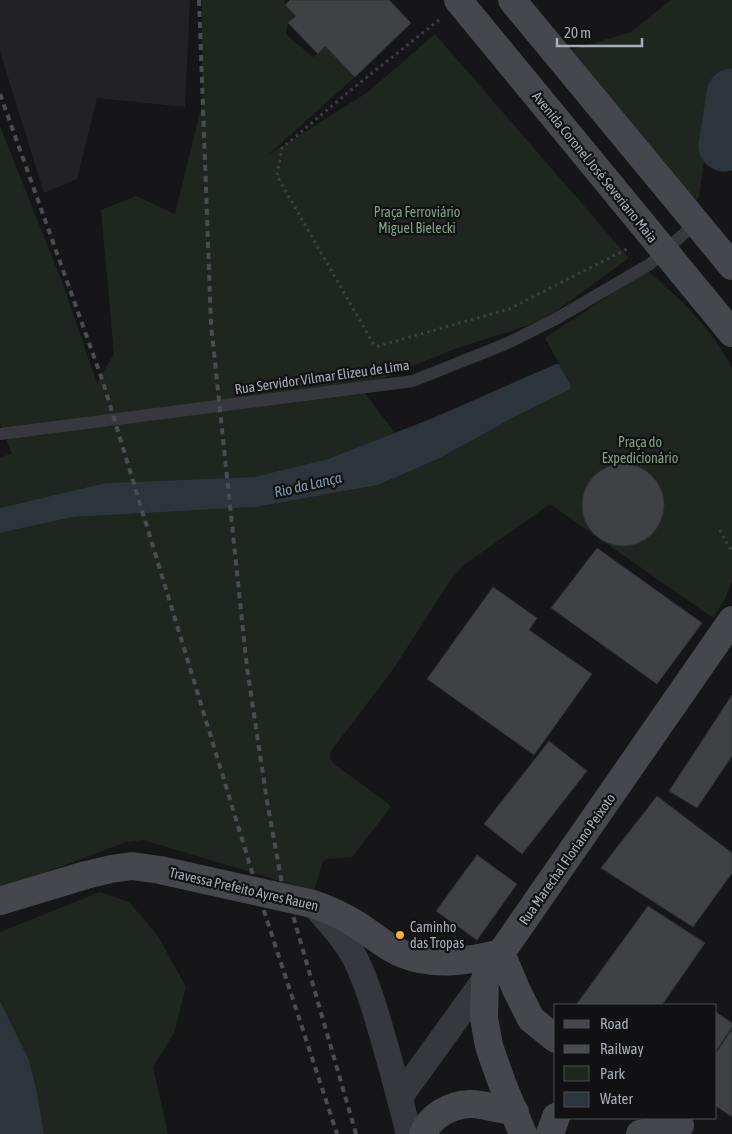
<svg xmlns="http://www.w3.org/2000/svg" width="732" height="1134" viewBox="0 0 732 1134" font-family="'Asap Condensed',sans-serif">
  <style>
    .built { fill: #222225 }
    .green { fill: #1e261f }
    .water { fill: #2c353c }
    .lines { fill: none; stroke-linecap: round; stroke-linejoin: round }
    .river { stroke: #2c353c; stroke-width: 51 }
    .building { fill: #404145; stroke: #303034 }
    .path { stroke: #3d3f44; stroke-width: 3; stroke-dasharray: 2.5 4; stroke-linecap: butt }
    .service { stroke: #37383d; stroke-width: 12 }
    .minor { stroke: #37383d; stroke-width: 26 }
    .secondary { stroke: #45474d; stroke-width: 28 }
    .rail { stroke: #4a4c52; stroke-width: 4; stroke-dasharray: 6 5; stroke-linecap: butt }
    .poi-dot { fill: #f2b134; stroke: #111113; stroke-width: 2 }
    .labels { text-anchor: middle; stroke-width: 4.5; stroke-linejoin: round; paint-order: stroke }
    .street-label { font-size: 14px; fill: #a8adb8; stroke: #111113 }
    .park-label { font-size: 14px; fill: #7fa381; stroke: #111113 }
    .poi-label { font-size: 14px; fill: #a8adb8; stroke: #111113; text-anchor: start }
    .water-label { font-size: 15px; font-style: italic; fill: #7f9bb3; stroke: #111113 }
  </style>
  <rect width="100%" height="100%" fill="#161618"/>
  <path class="built" d="M 0,0 L 190,0 L 185,107 L 97,98 L 77,179 L 44,193 L 0,52 Z"/>
  <g class="green">
    <path d="M 202,0 L 284,0 L 285,5 L 296,16 L 288,23 L 286,33 L 288,36 L 313,57 L 325,46 L 355,77 L 268,155 L 368,92 L 435,34 L 629,258 L 551,315 L 532,324 L 458,348 L 407,368 L 361,388 L 395,433 L 328,459 L 254,477 L 105,483 L 0,508 L 0,457 L 12,454 L 0,424 L 0,126 L 62,282 L 97,383 L 114,354 L 101,210 L 136,196 L 175,214 L 202,104 Z"/>
    <path d="M 671,0 L 732,0 L 732,150 L 723,146 L 704,161 L 699,197 L 696,200 L 693,199 L 567,51 L 631,32 Z"/>
    <path d="M 647,270 C 680,299 712,328 732,368 L 732,581 L 725,599 L 713,618 L 550,504 L 464,565 L 450,581 L 392,671 L 331,751 L 330,758 L 334,764 L 386,802 L 391,807 L 352,857 L 326,859 L 323,861 L 314,891 L 143,840 L 126,842 L 0,890 L 0,533 L 73,517 L 256,507 L 378,485 L 440,458 L 518,415 L 568,390 L 571,386 L 545,338 Z"/>
    <path d="M 100,892 L 129,902 L 158,936 L 186,987 L 174,1033 L 153,1067 L 168,1134 L 44,1134 L 38,1097 L 29,1060 L 0,1001 L 0,932 Z"/>
  </g>
  <g class="water">
    <path d="M 556,364 L 559,364 L 571,386 L 569,390 L 518,415 L 440,458 L 378,485 L 256,507 L 73,517 L 0,533 L 0,508 L 105,483 L 254,477 L 328,459 L 433,418 Z"/>
    <path d="M 0,1001 L 29,1060 L 38,1097 L 44,1134 L 0,1134 Z"/>
  </g>
  <g class="lines">
    <path class="river" d="M 724,146 L 732,94"/>
  </g>
  <g class="building">
    <path d="M 290,0 L 389,0 L 411,23 L 355,77 L 325,46 L 318,54 L 288,23 L 296,16 L 285,5 Z"/>
    <circle cx="623" cy="505" r="41"/>
    <path d="M 597,548 L 702,623 L 657,684 L 551,608 Z"/>
    <path d="M 493,587 L 537,618 L 529,630 L 592,674 L 534,755 L 427,679 Z"/>
    <path d="M 732,695 L 732,756 L 697,808 L 669,791 Z"/>
    <path d="M 549,741 L 587,771 L 522,854 L 484,824 Z"/>
    <path d="M 657,796 L 732,853 L 732,873 L 693,927 L 601,868 Z"/>
    <path d="M 477,855 L 517,884 L 477,940 L 436,911 Z"/>
    <path d="M 648,906 L 705,943 L 662,1005 L 576,1005 Z"/>
    <path d="M 716,1012 L 732,1023 L 732,1027 L 716,1051 Z"/>
    <path d="M 732,1029 L 732,1117 L 716,1106 L 716,1053 Z"/>
  </g>
  <g class="lines">
    <g class="path">
      <path d="M 439,20 L 352,89 L 282,148 L 277,176 L 374,345 L 378,346 L 509,309 L 627,249"/>
      <path d="M 720,530 L 732,552"/>
    </g>
    <path class="service" d="M 0,434 L 413,381 L 508,343 L 554,320 L 650,264 L 696,223"/>
    <g class="minor">
      <path d="M 313,904 C 328,921 344,938 355,958 C 368,985 376,1013 384,1041 C 393,1072 401,1103 409,1134"/>
      <path d="M 400,1097 L 485,979"/>
    </g>
    <g class="secondary">
      <path d="M 458,0 L 732,333"/>
      <path d="M 512,0 L 732,266"/>
      <path d="M 0,901 L 86,875 L 111,869 L 132,866 L 160,870 L 313,904 C 327,909 341,915 354,923 C 371,933 385,947 403,954 C 435,967 469,961 501,953"/>
      <path d="M 501,953 L 516,989 L 531,1019 L 556,1039"/>
      <path d="M 423,1134 C 430,1116 450,1105 469,1104 C 479,1103 504,1110 515,1112"/>
      <path d="M 523,1134 L 502,1083 L 489,1046 L 484,1018 L 485,979 L 501,953 L 732,620"/>
      <path d="M 550,1134 L 556,1117"/>
      <path d="M 640,1134 L 680,1125"/>
    </g>
    <g class="rail">
      <path d="M 199,0 L 211,324 L 247,668 L 267,801 L 282,884 L 294,919 L 356,1134"/>
      <path d="M 0,94 L 103,382 L 263,908 L 337,1134"/>
    </g>
  </g>
  <circle class="poi-dot" cx="400" cy="935" r="5"/>
  <g class="labels">
    <g class="street-label">
      <text transform="translate(595 167) rotate(51)" y="5">Avenida Coronel José Severiano Maia</text>
      <text transform="translate(322 377) rotate(-8)" y="5">Rua Servidor Vilmar Elizeu de Lima</text>
      <text transform="translate(567 859) rotate(-55)" y="5">Rua Marechal Floriano Peixoto</text>
      <text transform="translate(244 889) rotate(13)" y="5">Travessa Prefeito Ayres Rauen</text>
    </g>
    <g class="park-label">
      <text x="417" y="217">Praça Ferroviário<tspan x="417" dy="16">Miguel Bielecki</tspan></text>
      <text x="640" y="447">Praça do<tspan x="640" dy="16">Expedicionário</tspan></text>
    </g>
    <g class="poi-label">
      <text x="410" y="932">Caminho<tspan x="410" dy="16">das Tropas</tspan></text>
    </g>
    <g class="water-label">
      <text transform="translate(308 485) rotate(-13)" y="5">Rio da Lança</text>
    </g>
  </g>
  <rect x="554" y="1004" width="162" height="115" fill="#111113" stroke="#4d4f55"/>
  <rect x="564" y="1020" width="25" height="8" fill="#45474d" stroke="#4d4f55"/>
  <text x="600" y="1029" font-size="15" fill="#a8adb8">Road</text>
  <rect x="564" y="1045" width="25" height="8" fill="#4a4c52" stroke="#4d4f55"/>
  <text x="600" y="1054" font-size="15" fill="#a8adb8">Railway</text>
  <rect x="564" y="1066" width="25" height="15" fill="#1e261f" stroke="#4d4f55"/>
  <text x="600" y="1079" font-size="15" fill="#a8adb8">Park</text>
  <rect x="564" y="1092" width="25" height="15" fill="#2c353c" stroke="#4d4f55"/>
  <text x="600" y="1104" font-size="15" fill="#a8adb8">Water</text>
  <path d="M557 38v8h85v-8" fill="none" stroke="#a8adb8" stroke-width="2.5"/>
  <text x="564" y="38" font-size="15" fill="#a8adb8" stroke="#111113" stroke-width="4" paint-order="stroke">20 m</text>
</svg>
